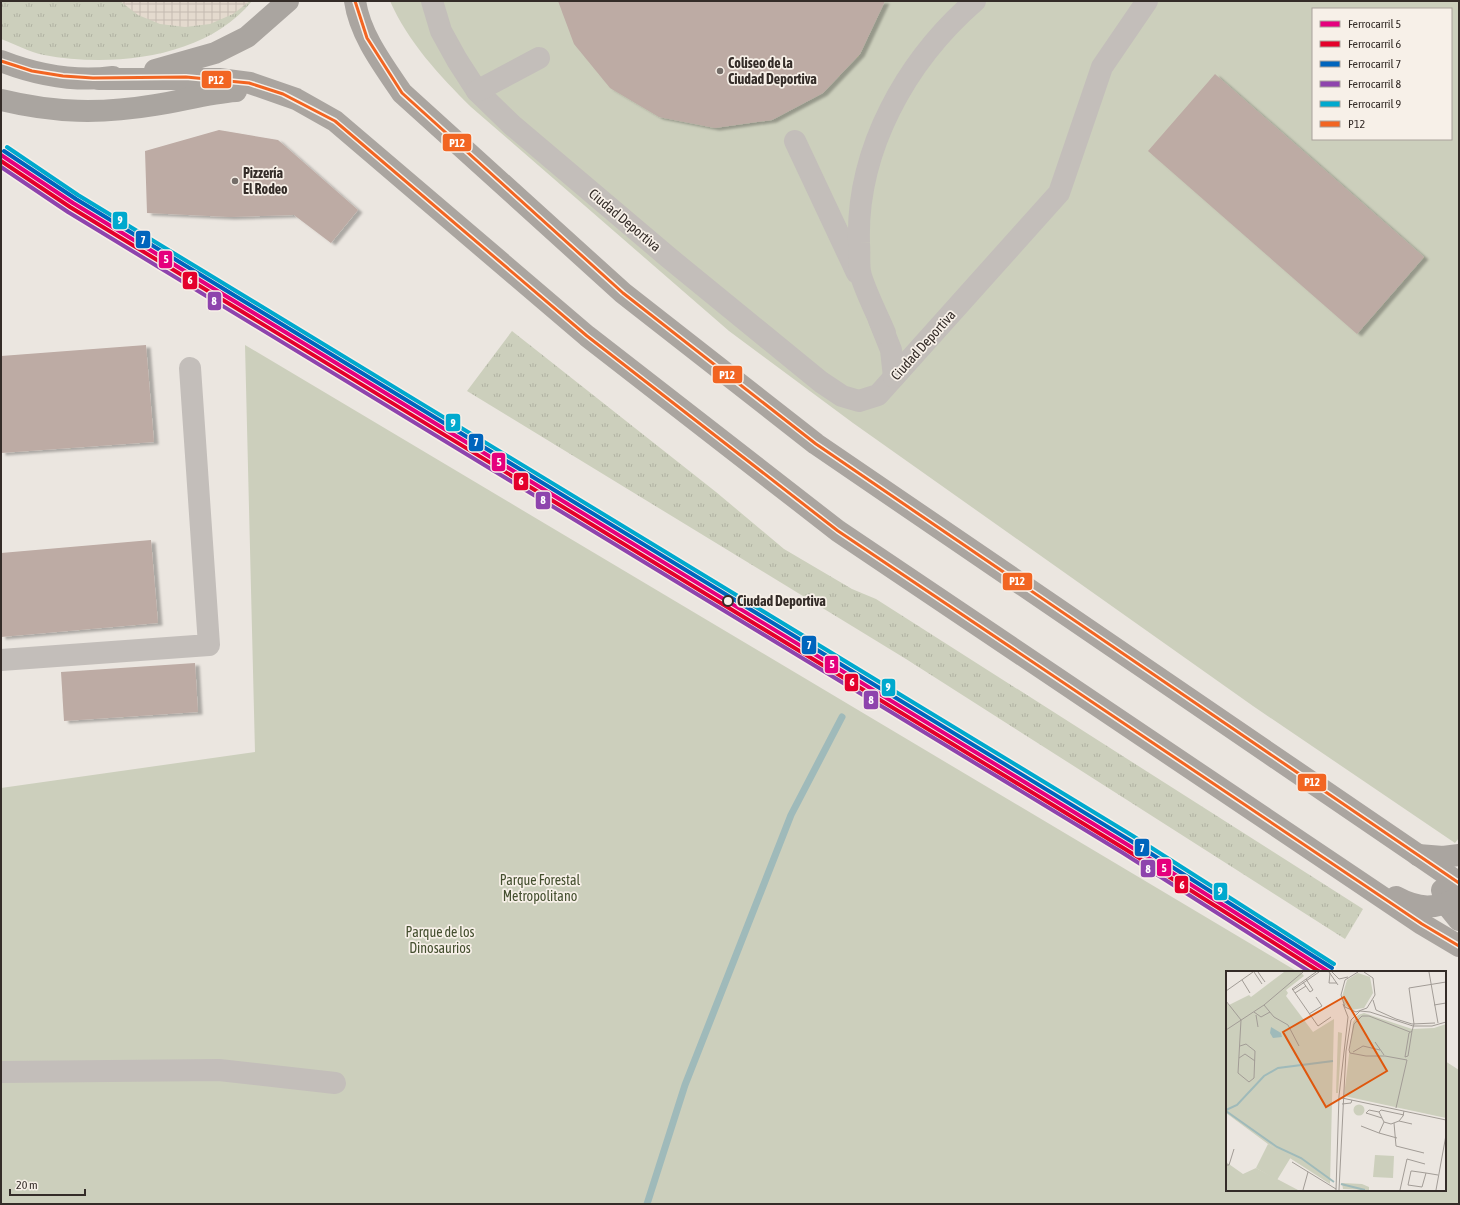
<svg xmlns="http://www.w3.org/2000/svg" width="1460" height="1205" viewBox="0 0 1460 1205" font-family="'Asap Condensed',sans-serif">
  <style>
    .grass { fill: url(#grass-tufts) }
    .park { fill: #cccfbc; fill-rule: evenodd }
    .plaza { fill: url(#plaza-grid) }
    .lines { fill: none; stroke-linecap: round; stroke-linejoin: round }
    .stream { stroke: #9fbaba; stroke-width: 7 }
    .building { fill: #bdaba4; filter: url(#shadow) }
    .minor { stroke: #c3beba; stroke-width: 22 }
    .highway { stroke: #aaa5a0; stroke-width: 22 }
    .bus-1-casing { stroke: #f7f0e8; stroke-width: 6 }
    .bus-1 { stroke: #f26522; stroke-width: 3 }
    .rail-1-casing { stroke: #f7f0e8; stroke-width: 7 }
    .rail-2-casing { stroke: #f7f0e8; stroke-width: 7 }
    .rail-3-casing { stroke: #f7f0e8; stroke-width: 7 }
    .rail-4-casing { stroke: #f7f0e8; stroke-width: 7 }
    .rail-5-casing { stroke: #f7f0e8; stroke-width: 7 }
    .rail-1 { stroke: #e5007d; stroke-width: 4 }
    .rail-2 { stroke: #e4002b; stroke-width: 4 }
    .rail-3 { stroke: #0065bd; stroke-width: 4 }
    .rail-4 { stroke: #8e44ad; stroke-width: 4 }
    .rail-5 { stroke: #00a9ce; stroke-width: 4 }
    .poi-dot { fill: #746d68; stroke: #f7f0e8; stroke-width: 1.5 }
    .stop-dot { fill: #f7f0e8; stroke: #342c28; stroke-width: 2 }
    .labels { text-anchor: middle; stroke-width: 3.5; stroke-linejoin: round; paint-order: stroke }
    .poi-label { font-size: 14px; font-weight: bold; fill: #342c28; stroke: #f7f0e8; text-anchor: start }
    .street-label { font-size: 14px; fill: #342c28; stroke: #f7f0e8 }
    .stop-label { font-size: 14px; font-weight: bold; fill: #342c28; stroke: #f7f0e8; text-anchor: start }
    .park-label { font-size: 14px; fill: #444f2f; stroke: #f7f0e8 }
    .inset-river { fill: none; stroke: #9fbaba; stroke-width: 2 }
    .inset-road { fill: none; stroke: #a29c96; stroke-width: 1 }
    .view { fill: #df570d; fill-opacity: 0.15; stroke: #df570d; stroke-width: 2 }
    .inset-edge { fill: none; stroke: #342c28; stroke-width: 2 }
    .line-badge { stroke: #f7f0e8; stroke-width: 1.5 }
    .badge-label { font-size: 11px; text-anchor: middle; font-weight: bold; fill: #fff }
  </style>
  <defs>
    <pattern id="grass-tufts" width="24" height="20" patternUnits="userSpaceOnUse"><rect width="24" height="20" fill="#cccfbc"/><path d="M3 7l-1-3M5 7V3M7 7l1-3M15 17l-1-3M17 17v-4M19 17l1-3" fill="none" stroke="#b0b2a2"/></pattern>
    <pattern id="plaza-grid" width="8" height="8" patternUnits="userSpaceOnUse"><rect width="8" height="8" fill="#e4dace"/><path d="M0 4h8M4 0v8" fill="none" stroke="#c4bbb1"/></pattern>
    <filter id="shadow"><feDropShadow dx="4.5" dy="2.5" stdDeviation="1" flood-color="#0004"/></filter>
  </defs>
  <rect width="100%" height="100%" fill="#ebe6e0"/>
  <g class="grass">
    <path d="M 1,1 L 252,1 C 206,58 112,68 44,55 C 29,52 15,44 1,39 Z"/>
    <path d="M 512,331 L 716,492 L 784,549 L 852,589 L 876,599 L 1363,909 L 1345,939 L 906,659 L 467,391 Z"/>
  </g>
  <g class="park">
    <path d="M 390,1 L 1459,1 L 1459,838 L 1455,843 L 1253,706 L 853,423 L 729,331 L 471,107 C 439,75 408,42 390,1 ZM 1313,9 L 1451,9 L 1451,139 L 1313,139 Z"/>
    <path d="M 245,345 L 1298,972 L 1227,972 L 1227,1190 L 1445,1190 L 1445,1061 L 1459,1070 L 1459,1204 L 1,1204 L 1,788 L 255,752 Z"/>
  </g>
  <path class="plaza" d="M 120,1 L 250,1 L 233,14 L 210,24 L 185,27 L 160,24 L 138,15 Z"/>
  <g class="lines">
    <path class="stream" d="M 647,1204 L 685,1085 L 791,815 L 842,717"/>
  </g>
  <g class="building">
    <path d="M 558,1 L 885,1 L 860,54 L 823,93 L 772,120 L 715,128 L 659,117 L 610,88 L 574,44 Z"/>
    <path d="M 1215,74 L 1424,257 L 1357,334 L 1148,151 Z"/>
    <path d="M 219,130 L 278,140 L 358,210 L 331,243 L 294,215 L 230,217 L 147,213 L 145,151 Z"/>
    <path d="M 146,345 L 154,442 L 1,453 L 1,356 Z"/>
    <path d="M 151,540 L 158,623 L 1,637 L 1,553 Z"/>
    <path d="M 195,663 L 198,712 L 64,721 L 61,672 Z"/>
  </g>
  <g class="lines">
    <g class="minor">
      <path d="M 432,1 L 441,31 L 457,60 L 477,91 L 512,125 L 668,257 L 821,382 L 842,396 L 859,401 L 878,395 L 1059,193 L 1102,67 L 1147,1"/>
      <path d="M 477,91 L 539,58"/>
      <path d="M 795,141 L 857,273"/>
      <path d="M 879,320 L 891,350 L 894,377"/>
      <path d="M 885,333 C 877,314 867,295 861,276 C 858,267 860,253 859,243 C 856,150 906,61 975,1"/>
      <path d="M 1,660 L 209,645 L 190,368"/>
      <path d="M 1,1072 L 219,1070 L 335,1083"/>
    </g>
    <g class="highway">
      <path d="M 355,1 C 360,35 383,65 402,93 L 623,293 L 816,444 L 1459,883"/>
      <path d="M 1,61 C 37,75 75,82 113,77"/>
      <path d="M 155,70 L 215,53 L 247,37 L 288,1"/>
      <path d="M 99,79 L 219,79 L 250,83 L 296,99 L 335,121 L 587,336 L 838,531 L 1422,924 L 1459,946"/>
      <path d="M 1,100 C 54,113 101,114 155,105 C 182,101 208,93 236,91"/>
      <path d="M 1418,855 L 1443,857 L 1459,855"/>
      <path d="M 1442,890 L 1446,904 L 1459,920"/>
      <path d="M 1396,897 C 1418,909 1436,910 1459,897"/>
    </g>
    <defs>
      <g id="bus-1">
        <path d="M 355,1 L 367,38 L 402,93 L 623,293 L 816,444 L 1459,883"/>
        <path d="M 1,61 L 32,71 L 63,76 L 93,78 L 186,77 L 249,83 L 283,94 L 335,121 L 587,336 L 838,531 L 1422,924 L 1459,946"/>
      </g>
    </defs>
    <use href="#bus-1" class="bus-1-casing"/>
    <use href="#bus-1" class="bus-1"/>
    <defs>
      <path id="rail-1" d="M 1,155 L 73,203 L 1128,845 L 1329,972"/>
      <path id="rail-2" d="M 1,161 L 70,207 L 1125,849 L 1320,972"/>
      <path id="rail-3" d="M 4,151 L 76,199 L 1131,841 L 1332,968"/>
      <path id="rail-4" d="M 1,167 L 68,212 L 1123,853 L 1310,972"/>
      <path id="rail-5" d="M 7,147 L 78,195 L 1133,836 L 1334,964"/>
    </defs>
    <use href="#rail-1" class="rail-1-casing"/>
    <use href="#rail-2" class="rail-2-casing"/>
    <use href="#rail-3" class="rail-3-casing"/>
    <use href="#rail-4" class="rail-4-casing"/>
    <use href="#rail-5" class="rail-5-casing"/>
    <use href="#rail-1" class="rail-1"/>
    <use href="#rail-2" class="rail-2"/>
    <use href="#rail-3" class="rail-3"/>
    <use href="#rail-4" class="rail-4"/>
    <use href="#rail-5" class="rail-5"/>
  </g>
  <g class="poi-dot">
    <circle cx="720" cy="71" r="4"/>
    <circle cx="235" cy="181" r="4"/>
  </g>
  <circle class="stop-dot" cx="728" cy="601" r="5"/>
  <g class="labels">
    <g class="poi-label">
      <text x="728" y="68">Coliseo de la<tspan x="728" dy="16">Ciudad Deportiva</tspan></text>
      <text x="243" y="178">Pizzería<tspan x="243" dy="16">El Rodeo</tspan></text>
    </g>
    <g class="street-label">
      <text transform="translate(625 220) rotate(40)" y="5">Ciudad Deportiva</text>
      <text transform="translate(923 345) rotate(-48)" y="5">Ciudad Deportiva</text>
    </g>
    <g class="stop-label">
      <text x="737" y="606">Ciudad Deportiva</text>
    </g>
    <g class="park-label">
      <text x="540" y="885">Parque Forestal<tspan x="540" dy="16">Metropolitano</tspan></text>
      <text x="440" y="937">Parque de los<tspan x="440" dy="16">Dinosaurios</tspan></text>
    </g>
  </g>
  <g transform="translate(1226 971)">
    <rect width="220" height="220" fill="#ebe6e0"/>
    <path d="M 132,2 L 144,6 L 147,22 L 138,37 L 125,39 L 118,33 L 116,26 L 121,9 ZM 112,61 L 116,62 L 112,122 L 110,122 ZM 42,173 L 65,186 L 51,209 L 30,197 Z" fill="#cccfbc"/>
    <path d="M 0,191 L 17,203 L 30,197 L 72,219 L 0,219 ZM 116,212 L 136,213 L 143,216 L 143,219 L 117,218 Z" fill="#cccfbc"/>
    <path d="M 58,1 L 75,1 L 78,5 L 60,19 L 62,22 L 60,25 L 87,61 L 108,48 L 104,213 L 42,173 L 0,142 L 0,31 L 3,34 L 23,24 L 25,26 ZM 138,42 L 186,58 L 208,57 L 220,53 L 220,147 L 118,125 L 127,51 L 132,44 ZM127.5 139a5.5 5.5 0 1 1 11 0a5.5 5.5 0 1 1-11 0ZM 149,184 L 168,185 L 167,207 L 147,206 Z" fill="#cccfbc"/>
    <path d="M 45,56 L 55,62 L 56,66 L 47,67 L 44,62 Z" fill="#9fbaba"/>
    <path class="inset-river" d="M 0,139 L 11,134 L 38,105 L 52,97 L 107,90M 0,140 L 51,176 L 75,187 L 108,211M 115,213 L 139,219"/>
    <path class="inset-road" d="M 28,1 L 36,13M 32,1 L 39,11M 103,1 L 112,14M 106,1 L 113,8 L 122,6M 132,1 L 119,9 L 115,24 L 119,36 L 130,41 L 141,37 L 149,24 L 147,7 L 138,1M 203,1 L 212,52M 104,2 L 103,12 L 111,12M 16,9 L 24,22M 77,11 L 84,21 L 87,19 L 80,8M 67,19 L 92,55 L 105,46M 67,19 L 93,1M 67,19 L 66,18 L 90,1M 0,20 L 27,1M 69,22 L 80,15M 147,29 L 150,39 L 170,48 L 186,53 L 209,52M 0,30 L 15,49M 38,34 L 48,46 L 62,54 L 73,75M 208,34 L 220,32M 134,40 L 144,41 L 187,55 L 206,55 L 220,51M 28,41 L 35,46 L 44,41M 83,43 L 96,35 L 90,26M 30,44 L 32,56M 0,59 L 38,34 L 77,1M 186,60 L 188,53 L 183,17 L 220,11M 186,60 L 182,85 L 179,86 L 183,62 ZM 149,71 L 158,84M 14,75 L 20,73 L 29,80 L 28,107 L 23,111 L 12,102 L 15,49M 127,81 L 137,75 L 154,79M 13,87 L 19,83 L 29,90M 181,89 L 159,85 L 140,85 L 124,82 L 123,79 L 128,53 L 136,45 L 143,45 L 184,61M 116,127 L 220,149M 116,133 L 125,132 L 126,129M 170,137 L 181,89M 153,141 L 143,139 L 140,142 L 156,147M 178,144 L 155,139 L 153,141 L 158,151 L 165,153 L 173,150 L 177,145 L 178,140M 173,150 L 186,153M 158,151 L 153,162 L 171,167M 168,152 L 170,175 L 198,182M 135,155 L 153,162M 66,191 L 110,218M 0,194 L 3,194 L 8,178M 200,202 L 196,216 L 182,214 L 185,200 L 186,200 L 200,202 L 212,204M 77,219 L 82,201M 110,219 L 113,125 L 122,46 L 117,33M 113,219 L 120,80 L 125,49 L 134,40M 174,219 L 181,188 L 199,193M 210,219 L 220,164"/>
    <path class="view" d="M 118,26 L 161,100 L 100,136 L 57,61 Z"/>
    <rect width="220" height="220" class="inset-edge"/>
  </g>
  <g class="line-badge">
    <rect x="201" y="70" width="31" height="19" rx="4" fill="#f26522"/>
    <rect x="442" y="133" width="30" height="19" rx="4" fill="#f26522"/>
    <rect x="112" y="211" width="16" height="19" rx="4" fill="#00a9ce"/>
    <rect x="135" y="230" width="16" height="19" rx="4" fill="#0065bd"/>
    <rect x="158" y="250" width="15" height="19" rx="4" fill="#e5007d"/>
    <rect x="182" y="271" width="16" height="19" rx="4" fill="#e4002b"/>
    <rect x="207" y="291" width="15" height="20" rx="4" fill="#8e44ad"/>
    <rect x="712" y="365" width="31" height="19" rx="4" fill="#f26522"/>
    <rect x="445" y="413" width="16" height="19" rx="4" fill="#00a9ce"/>
    <rect x="468" y="433" width="16" height="19" rx="4" fill="#0065bd"/>
    <rect x="491" y="452" width="15" height="20" rx="4" fill="#e5007d"/>
    <rect x="513" y="472" width="16" height="19" rx="4" fill="#e4002b"/>
    <rect x="535" y="491" width="16" height="19" rx="4" fill="#8e44ad"/>
    <rect x="1002" y="572" width="31" height="19" rx="4" fill="#f26522"/>
    <rect x="801" y="635" width="16" height="20" rx="4" fill="#0065bd"/>
    <rect x="824" y="655" width="15" height="19" rx="4" fill="#e5007d"/>
    <rect x="844" y="673" width="15" height="19" rx="4" fill="#e4002b"/>
    <rect x="881" y="678" width="15" height="19" rx="4" fill="#00a9ce"/>
    <rect x="863" y="690" width="16" height="20" rx="4" fill="#8e44ad"/>
    <rect x="1297" y="773" width="30" height="19" rx="4" fill="#f26522"/>
    <rect x="1134" y="838" width="16" height="19" rx="4" fill="#0065bd"/>
    <rect x="1156" y="858" width="16" height="19" rx="4" fill="#e5007d"/>
    <rect x="1140" y="859" width="16" height="19" rx="4" fill="#8e44ad"/>
    <rect x="1174" y="875" width="15" height="19" rx="4" fill="#e4002b"/>
    <rect x="1213" y="882" width="15" height="19" rx="4" fill="#00a9ce"/>
  </g>
  <g class="badge-label">
    <text x="216" y="84">P12</text>
    <text x="457" y="147">P12</text>
    <text x="120" y="224">9</text>
    <text x="143" y="244">7</text>
    <text x="166" y="263">5</text>
    <text x="190" y="284">6</text>
    <text x="214" y="305">8</text>
    <text x="727" y="379">P12</text>
    <text x="453" y="427">9</text>
    <text x="476" y="446">7</text>
    <text x="499" y="466">5</text>
    <text x="521" y="485">6</text>
    <text x="543" y="504">8</text>
    <text x="1017" y="585">P12</text>
    <text x="809" y="649">7</text>
    <text x="832" y="668">5</text>
    <text x="852" y="686">6</text>
    <text x="888" y="691">9</text>
    <text x="871" y="704">8</text>
    <text x="1312" y="786">P12</text>
    <text x="1142" y="852">7</text>
    <text x="1164" y="872">5</text>
    <text x="1148" y="873">8</text>
    <text x="1182" y="889">6</text>
    <text x="1220" y="895">9</text>
  </g>
  <rect width="1460" height="1205" fill="none" stroke="#342c28" stroke-width="4"/>
  <rect x="1312" y="8" width="140" height="132" fill="#f7f0e8" stroke="#a9a29b"/>
  <rect x="1320" y="21" width="20" height="6" fill="#e5007d" stroke="#a9a29b"/>
  <text x="1348" y="28" font-size="12" fill="#342c28">Ferrocarril 5</text>
  <rect x="1320" y="41" width="20" height="6" fill="#e4002b" stroke="#a9a29b"/>
  <text x="1348" y="48" font-size="12" fill="#342c28">Ferrocarril 6</text>
  <rect x="1320" y="61" width="20" height="6" fill="#0065bd" stroke="#a9a29b"/>
  <text x="1348" y="68" font-size="12" fill="#342c28">Ferrocarril 7</text>
  <rect x="1320" y="81" width="20" height="6" fill="#8e44ad" stroke="#a9a29b"/>
  <text x="1348" y="88" font-size="12" fill="#342c28">Ferrocarril 8</text>
  <rect x="1320" y="101" width="20" height="6" fill="#00a9ce" stroke="#a9a29b"/>
  <text x="1348" y="108" font-size="12" fill="#342c28">Ferrocarril 9</text>
  <rect x="1320" y="121" width="20" height="6" fill="#f26522" stroke="#a9a29b"/>
  <text x="1348" y="128" font-size="12" fill="#342c28">P12</text>
  <path d="M10 1189v6h75v-6" fill="none" stroke="#342c28" stroke-width="2"/>
  <text x="16" y="1189" font-size="12" fill="#342c28" stroke="#f7f0e8" stroke-width="3" paint-order="stroke">20 m</text>
</svg>
